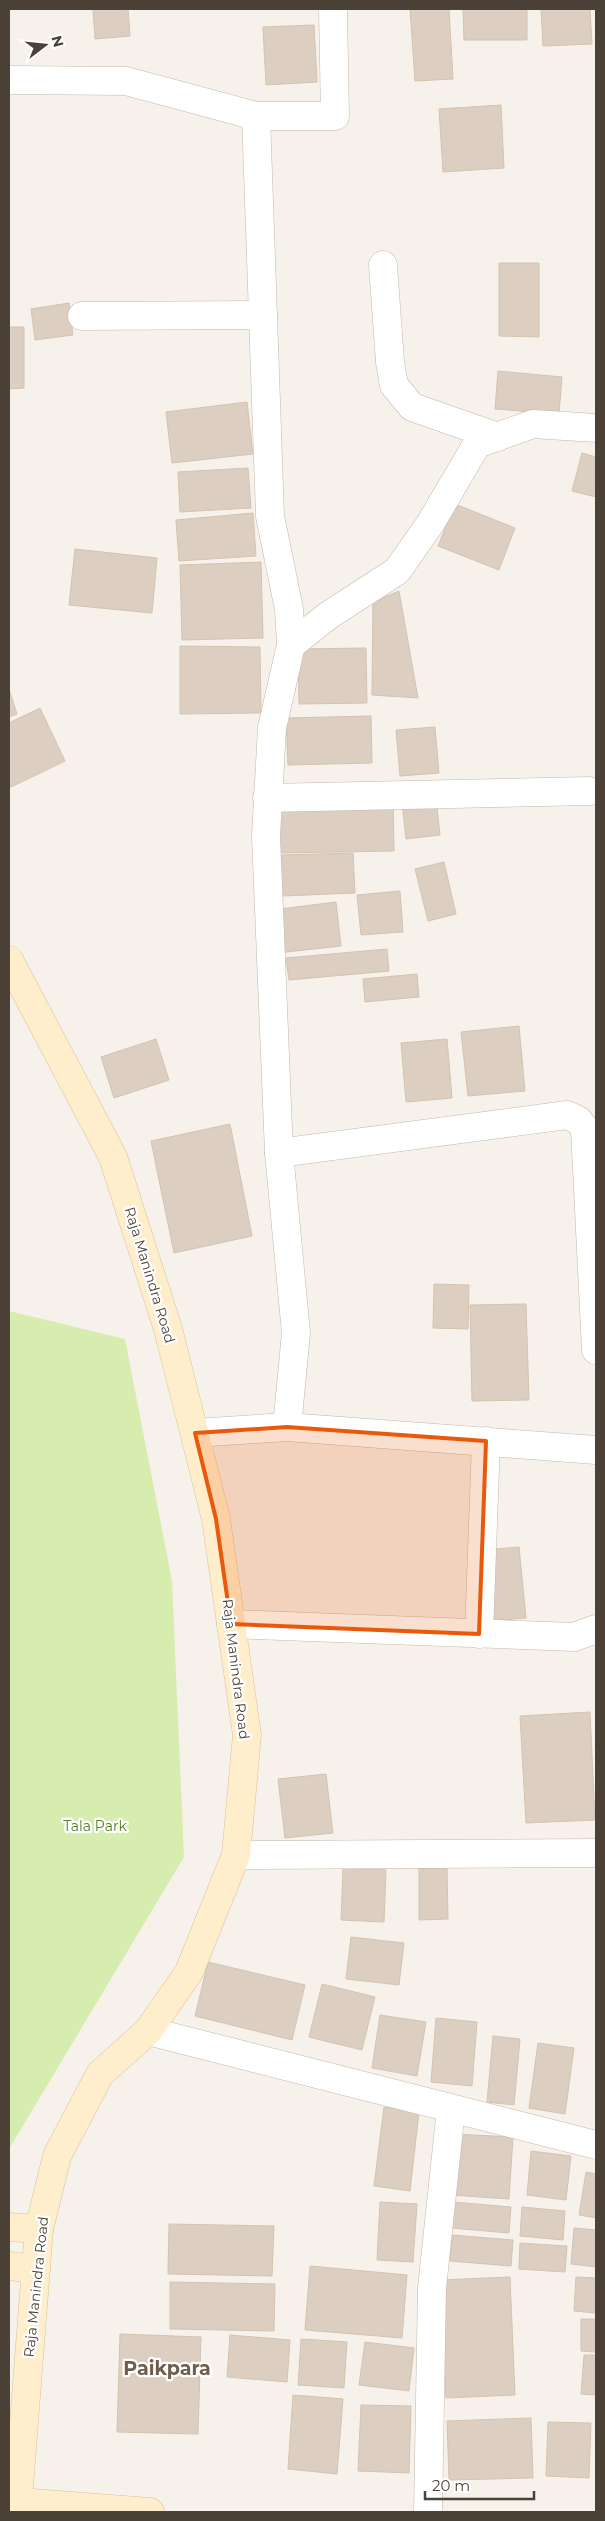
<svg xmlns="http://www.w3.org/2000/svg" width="605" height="2521" viewBox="0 0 605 2521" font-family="Montserrat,sans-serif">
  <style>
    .green { fill: #d7edaf }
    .building { fill: #dccfc1; stroke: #d4c3b0 }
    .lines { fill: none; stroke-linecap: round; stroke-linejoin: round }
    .street-casing { stroke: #c3b8ab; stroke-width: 29 }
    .secondary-casing { stroke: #dac296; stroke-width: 29 }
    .street { stroke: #fff; stroke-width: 28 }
    .secondary { stroke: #ffeecb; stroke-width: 28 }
    .marked { fill: #e8590c; fill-opacity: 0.2; stroke: #e8590c; stroke-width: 4; stroke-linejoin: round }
    .labels { text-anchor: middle; stroke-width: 4.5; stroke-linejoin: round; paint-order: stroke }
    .street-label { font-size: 14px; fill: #4b4137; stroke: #fff }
    .park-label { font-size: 14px; fill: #508324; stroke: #fff }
    .district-label { font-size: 19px; font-weight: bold; fill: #6f5e4d; stroke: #fff }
  </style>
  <rect width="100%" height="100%" fill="#f6f1ea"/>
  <path class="green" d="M 9,1311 L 125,1339 L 172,1581 L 184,1857 L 9,2149 Z"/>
  <g class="building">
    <path d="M 93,9 L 128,9 L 130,36 L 95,39 Z"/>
    <path d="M 410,9 L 449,9 L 453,79 L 415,81 Z"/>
    <path d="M 463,9 L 527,9 L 527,40 L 464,40 Z"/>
    <path d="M 541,9 L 590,9 L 592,44 L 543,46 Z"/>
    <path d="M 314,25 L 317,82 L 266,85 L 263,27 Z"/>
    <path d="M 501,105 L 504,168 L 443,172 L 439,109 Z"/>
    <path d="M 499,263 L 539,263 L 539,337 L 499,336 Z"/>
    <path d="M 69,303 L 73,335 L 35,340 L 31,309 Z"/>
    <path d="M 9,327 L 24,327 L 24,388 L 9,389 Z"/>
    <path d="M 498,371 L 562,377 L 559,414 L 495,409 Z"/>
    <path d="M 247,402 L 253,454 L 172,463 L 166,412 Z"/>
    <path d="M 582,453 L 596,457 L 596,497 L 572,491 Z"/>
    <path d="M 248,468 L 251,508 L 180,512 L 178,472 Z"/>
    <path d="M 455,504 L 515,528 L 499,570 L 438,546 Z"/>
    <path d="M 253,513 L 256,556 L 179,561 L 176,520 Z"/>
    <path d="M 75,549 L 157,558 L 152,613 L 69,605 Z"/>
    <path d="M 261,562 L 263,638 L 182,640 L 180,565 Z"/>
    <path d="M 399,591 L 418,698 L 372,695 L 373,602 Z"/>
    <path d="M 180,646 L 260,647 L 261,713 L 180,714 Z"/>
    <path d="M 366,648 L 367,703 L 299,704 L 298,649 Z"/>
    <path d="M 9,689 L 17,714 L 9,717 Z"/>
    <path d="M 40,708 L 65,761 L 9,788 L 9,723 Z"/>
    <path d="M 371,716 L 372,763 L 288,765 L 286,718 Z"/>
    <path d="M 435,727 L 439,773 L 400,776 L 396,730 Z"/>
    <path d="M 436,798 L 440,835 L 406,839 L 402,802 Z"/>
    <path d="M 393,799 L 394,851 L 279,853 L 278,801 Z"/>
    <path d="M 353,853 L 355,893 L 282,896 L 280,855 Z"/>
    <path d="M 444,862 L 456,914 L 428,921 L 415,869 Z"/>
    <path d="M 400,891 L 403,932 L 361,935 L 357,895 Z"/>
    <path d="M 336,902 L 341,946 L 277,953 L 272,910 Z"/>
    <path d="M 387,949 L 389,971 L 289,980 L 286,958 Z"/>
    <path d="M 417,974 L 419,997 L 365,1002 L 363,979 Z"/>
    <path d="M 519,1026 L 525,1091 L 468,1096 L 461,1032 Z"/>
    <path d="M 156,1039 L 169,1080 L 114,1098 L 101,1057 Z"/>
    <path d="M 447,1039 L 452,1098 L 406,1102 L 401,1043 Z"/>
    <path d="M 230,1124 L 252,1236 L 174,1253 L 151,1141 Z"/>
    <path d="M 434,1284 L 469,1285 L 468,1329 L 433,1328 Z"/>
    <path d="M 526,1304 L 529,1400 L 472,1401 L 470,1305 Z"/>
    <path d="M 519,1547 L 526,1618 L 491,1621 L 485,1550 Z"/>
    <path d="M 590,1712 L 595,1820 L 526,1823 L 520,1716 Z"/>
    <path d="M 326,1774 L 333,1833 L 285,1838 L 278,1779 Z"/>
    <path d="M 343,1868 L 386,1870 L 384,1922 L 341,1920 Z"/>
    <path d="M 419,1868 L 447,1868 L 448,1919 L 419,1920 Z"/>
    <path d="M 351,1937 L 404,1943 L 399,1985 L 346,1979 Z"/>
    <path d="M 208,1962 L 305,1985 L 292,2040 L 195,2016 Z"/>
    <path d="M 322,1984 L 375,1997 L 362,2050 L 309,2037 Z"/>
    <path d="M 380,2015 L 426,2022 L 417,2076 L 372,2068 Z"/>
    <path d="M 436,2018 L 477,2022 L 472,2086 L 431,2082 Z"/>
    <path d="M 493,2036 L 520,2039 L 514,2105 L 487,2102 Z"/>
    <path d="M 538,2043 L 574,2048 L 565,2114 L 529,2108 Z"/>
    <path d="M 384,2107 L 419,2112 L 410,2191 L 374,2186 Z"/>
    <path d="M 454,2134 L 513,2137 L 509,2199 L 451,2195 Z"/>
    <path d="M 531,2151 L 571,2156 L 566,2200 L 527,2195 Z"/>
    <path d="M 586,2172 L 596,2174 L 596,2218 L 579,2215 Z"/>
    <path d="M 380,2202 L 417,2204 L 413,2262 L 377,2260 Z"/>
    <path d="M 453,2202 L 511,2207 L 509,2233 L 451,2228 Z"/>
    <path d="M 522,2207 L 565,2211 L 563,2240 L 520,2236 Z"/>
    <path d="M 169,2224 L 274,2226 L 272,2276 L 168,2274 Z"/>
    <path d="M 574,2228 L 596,2230 L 596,2267 L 571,2264 Z"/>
    <path d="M 452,2235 L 513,2240 L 511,2266 L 450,2261 Z"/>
    <path d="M 520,2243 L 567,2246 L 565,2272 L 519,2269 Z"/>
    <path d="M 310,2266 L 407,2275 L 402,2338 L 305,2330 Z"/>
    <path d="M 510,2277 L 515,2395 L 446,2398 L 440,2280 Z"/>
    <path d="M 576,2277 L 596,2278 L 596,2313 L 574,2311 Z"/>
    <path d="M 170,2282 L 275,2284 L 274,2331 L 170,2329 Z"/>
    <path d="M 581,2319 L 596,2319 L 596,2352 L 581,2351 Z"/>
    <path d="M 120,2334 L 201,2337 L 198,2434 L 117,2432 Z"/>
    <path d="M 230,2335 L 290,2340 L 287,2382 L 227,2377 Z"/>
    <path d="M 301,2339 L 347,2342 L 344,2388 L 298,2385 Z"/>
    <path d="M 365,2342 L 414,2348 L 409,2391 L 359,2385 Z"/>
    <path d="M 584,2355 L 596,2355 L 596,2395 L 581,2394 Z"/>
    <path d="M 293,2395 L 343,2399 L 337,2474 L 288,2469 Z"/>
    <path d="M 361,2405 L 411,2406 L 409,2473 L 358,2471 Z"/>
    <path d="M 531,2418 L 533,2478 L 449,2480 L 447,2421 Z"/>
    <path d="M 548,2422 L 591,2423 L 589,2478 L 546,2476 Z"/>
  </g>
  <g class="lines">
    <defs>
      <g id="street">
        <path d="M 9,80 L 126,81 L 256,116"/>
        <path d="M 383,265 L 390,362 L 394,385 L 412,407 L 498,437"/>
        <path d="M 82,316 L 263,315"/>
        <path d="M 291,645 L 289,609 L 270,516 L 256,116 L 335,116 L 333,9"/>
        <path d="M 267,798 L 589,791"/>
        <path d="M 279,1153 L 567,1115 L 578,1120 L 585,1129 L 596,1350"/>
        <path d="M 287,1427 L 296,1333 L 279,1153 L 266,836 L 272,728 L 291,645 L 329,615 L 397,571 L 430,524 L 477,444 L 533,424 L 596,428"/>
        <path d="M 195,1433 L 287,1427 L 596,1450"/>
        <path d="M 231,1624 L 574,1637 L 596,1629"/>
        <path d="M 479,1634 L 486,1441"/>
        <path d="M 236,1855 L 596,1853"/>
        <path d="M 148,2031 L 596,2145"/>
        <path d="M 428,2512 L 432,2288 L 451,2109"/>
      </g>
      <g id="secondary">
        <path d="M 9,960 L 113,1157 L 168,1329 L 216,1519 L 247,1735 L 236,1855 L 189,1972 L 148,2031 L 100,2074 L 57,2156 L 39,2229 L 17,2512"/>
        <path d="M 9,2227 L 39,2229"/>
        <path d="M 9,2266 L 36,2269"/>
        <path d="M 19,2502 L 150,2512"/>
      </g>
    </defs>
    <use href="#street" class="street-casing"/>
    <use href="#secondary" class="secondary-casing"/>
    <use href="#street" class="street"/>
    <use href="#secondary" class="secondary"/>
  </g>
  <path class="marked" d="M 287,1427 L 486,1441 L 479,1634 L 231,1624 L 216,1519 L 195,1433 Z"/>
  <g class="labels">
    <g class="street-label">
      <text transform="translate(150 1275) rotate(73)" y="5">Raja Manindra Road</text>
      <text transform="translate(236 1669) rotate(83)" y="5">Raja Manindra Road</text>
      <text transform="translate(36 2287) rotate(-84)" y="5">Raja Manindra Road</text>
    </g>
    <g class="park-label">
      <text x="95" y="1831">Tala Park</text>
    </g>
    <g class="district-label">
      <text x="167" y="2375">Paikpara</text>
    </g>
  </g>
  <rect width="605" height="2521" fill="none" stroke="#4b4137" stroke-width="20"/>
  <g transform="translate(45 45) rotate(74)" stroke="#ffffff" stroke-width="4" paint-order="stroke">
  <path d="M0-4L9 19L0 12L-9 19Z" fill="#4b4137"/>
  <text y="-8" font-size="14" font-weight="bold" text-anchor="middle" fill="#4b4137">N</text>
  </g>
  <path d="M425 2491v8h109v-8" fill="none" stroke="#4b4137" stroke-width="2.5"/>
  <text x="432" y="2491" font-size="15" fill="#4b4137" stroke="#ffffff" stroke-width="4" paint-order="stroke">20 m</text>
</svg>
